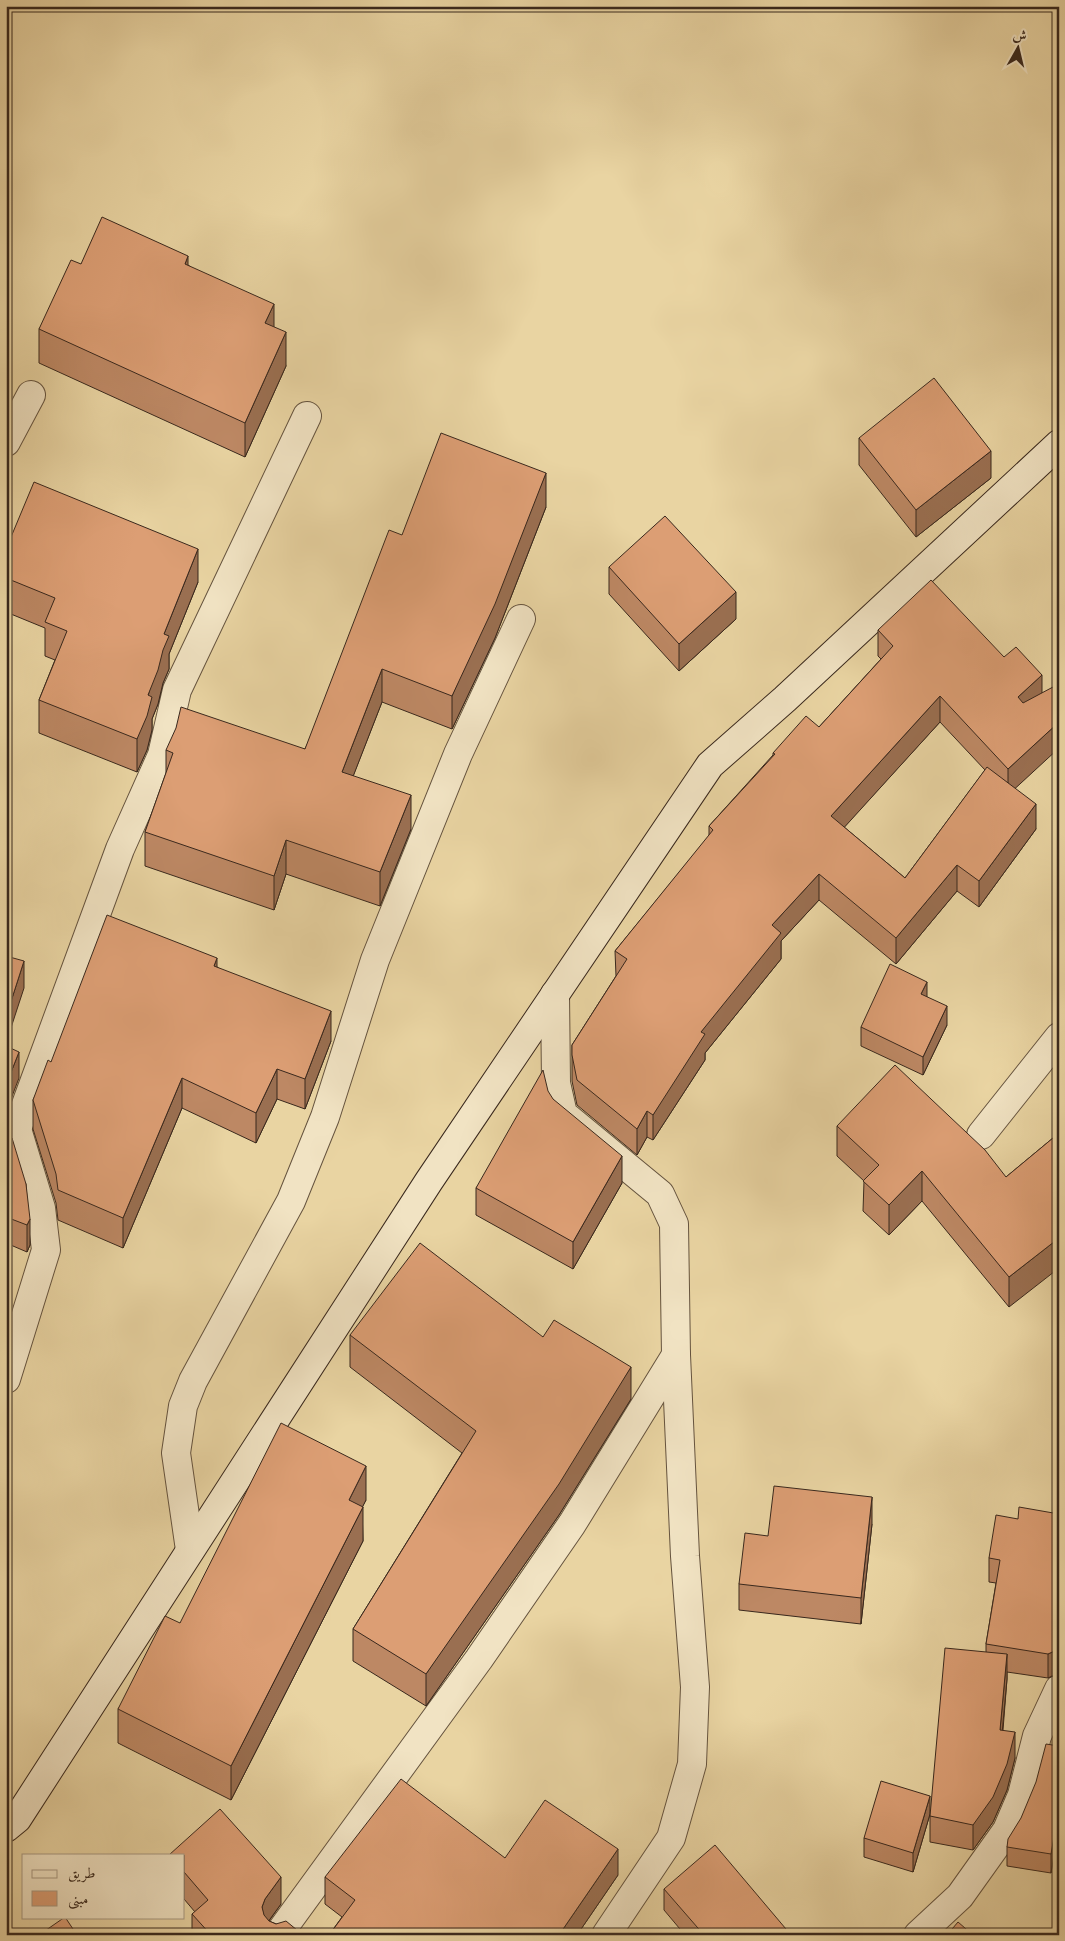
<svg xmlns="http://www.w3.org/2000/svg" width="1065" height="1941" viewBox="0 0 1065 1941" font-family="Vollkorn,Amiri,serif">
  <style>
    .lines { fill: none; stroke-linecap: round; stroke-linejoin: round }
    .minor-casing { stroke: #65533e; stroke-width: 30 }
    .secondary-casing { stroke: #39281d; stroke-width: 30 }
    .minor { stroke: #f1e3c3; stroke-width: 28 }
    .secondary { stroke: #f1e3c3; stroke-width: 28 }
    .wall { fill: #bd8864; stroke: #39281d; fill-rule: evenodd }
    .shaded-wall { fill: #9a6f51; stroke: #39281d }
    .building { fill: #dc9e74; stroke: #39281d }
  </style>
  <rect width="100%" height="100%" fill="#e9d4a2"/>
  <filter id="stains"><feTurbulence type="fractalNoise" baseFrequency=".004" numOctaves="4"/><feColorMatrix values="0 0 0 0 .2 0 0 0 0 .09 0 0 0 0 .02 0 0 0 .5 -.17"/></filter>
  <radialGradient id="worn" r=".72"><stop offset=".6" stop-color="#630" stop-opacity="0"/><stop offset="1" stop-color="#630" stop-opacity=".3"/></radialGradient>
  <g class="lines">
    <defs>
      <g id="minor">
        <path d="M 6,442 L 31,395"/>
        <path d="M 555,994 L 556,1083 L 563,1114 L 660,1194 L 674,1224 L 676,1355 L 685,1556 L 695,1687 L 692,1764 L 671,1838 L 606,1935"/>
        <path d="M 981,1135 L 1059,1037"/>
        <path d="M 6,1144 L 17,1129 L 120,849 L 162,755 L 177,690 L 307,416"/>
        <path d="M 6,1379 L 46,1250 L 41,1208 L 17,1129"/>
        <path d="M 190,1550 L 176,1453 L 183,1406 L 193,1381 L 291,1201 L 325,1117 L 375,960 L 458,754 L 521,619"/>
        <path d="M 278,1935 L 479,1659 L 572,1524 L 676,1355"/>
        <path d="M 918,1935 L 960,1896 L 1007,1830 L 1022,1795 L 1037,1736 L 1059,1689"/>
      </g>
      <path id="secondary" d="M 6,1828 L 17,1819 L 429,1181 L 710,765 L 785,699 L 1059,444"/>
    </defs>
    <use href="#minor" class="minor-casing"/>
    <use href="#secondary" class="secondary-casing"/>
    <use href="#minor" class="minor"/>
    <use href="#secondary" class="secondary"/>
  </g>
  <g class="wall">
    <path d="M 81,264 L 188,265 L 274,327 L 286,366 L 245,457 L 39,363 L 39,329 Z"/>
    <path d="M 859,438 L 991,478 L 916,537 L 859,465 Z"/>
    <path d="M 546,507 L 495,638 L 452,729 L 382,702 L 353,776 L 411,829 L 380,906 L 286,874 L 274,910 L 145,866 L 145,832 L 166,773 L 166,750 L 305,749 L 402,535 Z"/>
    <path d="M 6,549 L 198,582 L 169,654 L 169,669 L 163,683 L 158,704 L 152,719 L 152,730 L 147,750 L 137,772 L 39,733 L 39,700 L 55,660 L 45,656 L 45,628 L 6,612 Z"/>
    <path d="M 609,567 L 736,619 L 679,671 L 609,594 Z"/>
    <path d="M 878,630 L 1004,657 L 1015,788 L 1036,829 L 979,907 L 957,891 L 896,964 L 819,900 L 781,941 L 781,959 L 705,1053 L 705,1060 L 653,1140 L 647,1137 L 637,1155 L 577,1105 L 572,1081 L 572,1045 L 616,976 L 615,951 L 709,836 L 709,826 L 773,755 L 773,753 L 819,727 L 881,659 L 878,656 ZM 940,722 L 985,770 L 905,878 L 844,827 Z"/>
    <path d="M 217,967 L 331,1041 L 305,1109 L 277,1099 L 256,1143 L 182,1108 L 123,1248 L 58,1220 L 56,1203 L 33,1129 L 33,1100 L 51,1062 Z"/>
    <path d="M 947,1025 L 923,1075 L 861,1046 L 861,1027 Z"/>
    <path d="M 553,1099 L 622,1183 L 573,1269 L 476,1215 L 476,1188 Z"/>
    <path d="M 837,1126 L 1006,1177 L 1059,1133 L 1009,1307 L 922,1201 L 889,1235 L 863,1211 L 864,1181 L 837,1156 Z"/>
    <path d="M 6,1151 L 26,1184 L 30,1245 L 27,1252 L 6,1243 Z"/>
    <path d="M 350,1335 L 543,1337 L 631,1399 L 559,1515 L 426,1706 L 353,1661 L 353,1629 L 462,1453 L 350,1367 Z"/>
    <path d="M 366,1500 L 362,1507 L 363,1541 L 231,1800 L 118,1743 L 118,1709 L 180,1623 Z"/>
    <path d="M 1059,1514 L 1059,1674 L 1048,1678 L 1007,1672 L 1007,1679 L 1003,1730 L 1015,1758 L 1007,1790 L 993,1822 L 973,1850 L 930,1842 L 930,1816 L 986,1652 L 986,1644 L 996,1583 L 989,1582 L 989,1558 L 1018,1519 Z"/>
    <path d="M 872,1524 L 861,1624 L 739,1610 L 739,1584 L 768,1536 Z"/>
    <path d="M 1059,1746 L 1059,1825 L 1051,1873 L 1007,1866 L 1007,1847 Z"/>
    <path d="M 930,1814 L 913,1872 L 864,1857 L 864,1838 Z"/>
    <path d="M 184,1855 L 281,1904 L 269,1921 L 303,1935 L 192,1935 L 192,1914 L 195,1912 L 184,1899 Z"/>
    <path d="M 505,1858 L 618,1875 L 577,1935 L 329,1935 L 342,1917 L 325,1904 L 325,1877 Z"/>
    <path d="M 664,1889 L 786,1935 L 685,1935 L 664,1910 Z"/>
  </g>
  <g class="shaded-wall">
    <path d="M 188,256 L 188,290 L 185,264 Z"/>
    <path d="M 274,304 L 274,337 L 265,323 Z"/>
    <path d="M 286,332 L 286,366 L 245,457 L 245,423 Z"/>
    <path d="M 991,451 L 991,478 L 916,537 L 916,510 Z"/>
    <path d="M 546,473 L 546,507 L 495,638 L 452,729 L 452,696 Z"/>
    <path d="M 198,549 L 198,582 L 169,654 L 169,669 L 163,683 L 158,704 L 152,719 L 152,730 L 147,750 L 137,772 L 137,739 L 164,634 Z"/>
    <path d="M 736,592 L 736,619 L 679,671 L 679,644 Z"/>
    <path d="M 382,669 L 382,702 L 342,805 L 342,772 Z"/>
    <path d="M 1042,675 L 1042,701 L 1018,722 L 1018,697 Z"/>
    <path d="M 940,696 L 940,722 L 831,842 L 831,816 Z"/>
    <path d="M 1059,722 L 1059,748 L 1008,795 L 1008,769 Z"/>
    <path d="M 411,795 L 411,829 L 380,906 L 380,872 Z"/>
    <path d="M 1036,804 L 1036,829 L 979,907 L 979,881 Z"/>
    <path d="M 286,840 L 286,874 L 274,910 L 274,876 Z"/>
    <path d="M 957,865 L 957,891 L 896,964 L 896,938 Z"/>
    <path d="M 819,874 L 819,900 L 781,941 L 781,959 L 705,1053 L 705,1060 L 653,1140 L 653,1115 L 701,1032 L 772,925 Z"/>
    <path d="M 217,958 L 217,988 L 214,966 Z"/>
    <path d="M 24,961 L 24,988 L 6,1043 L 6,1017 Z"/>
    <path d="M 927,982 L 927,1000 L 921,994 Z"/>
    <path d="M 947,1006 L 947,1025 L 923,1075 L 923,1057 Z"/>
    <path d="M 331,1011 L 331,1041 L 305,1109 L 305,1079 Z"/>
    <path d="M 19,1052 L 19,1078 L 6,1112 L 6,1085 Z"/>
    <path d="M 277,1069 L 277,1099 L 256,1143 L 256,1113 Z"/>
    <path d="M 182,1078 L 182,1108 L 123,1248 L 123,1218 Z"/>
    <path d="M 647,1111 L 647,1137 L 637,1155 L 637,1129 Z"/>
    <path d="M 622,1156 L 622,1183 L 573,1269 L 573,1242 Z"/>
    <path d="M 922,1171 L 922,1201 L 889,1235 L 889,1205 Z"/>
    <path d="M 30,1219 L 30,1245 L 27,1252 L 27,1225 Z"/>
    <path d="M 1059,1238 L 1059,1268 L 1009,1307 L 1009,1277 Z"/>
    <path d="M 631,1367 L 631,1399 L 559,1515 L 426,1706 L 426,1674 Z"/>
    <path d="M 366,1466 L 366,1500 L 349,1534 L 349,1500 Z"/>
    <path d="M 872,1497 L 872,1524 L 861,1624 L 861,1598 Z"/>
    <path d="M 363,1507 L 363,1541 L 231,1800 L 231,1766 Z"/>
    <path d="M 1058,1649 L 1058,1673 L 1048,1678 L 1048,1654 Z"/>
    <path d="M 1007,1654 L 1007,1679 L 1000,1756 L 1000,1730 Z"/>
    <path d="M 1015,1732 L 1015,1758 L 1007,1790 L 993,1822 L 973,1850 L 973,1825 Z"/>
    <path d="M 930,1796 L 930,1814 L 913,1872 L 913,1853 Z"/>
    <path d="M 1059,1807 L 1059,1825 L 1051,1873 L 1051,1854 Z"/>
    <path d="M 618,1849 L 618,1875 L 577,1935 L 559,1935 Z"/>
    <path d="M 281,1877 L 281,1904 L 265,1926 L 262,1907 L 265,1899 Z"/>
    <path d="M 786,1929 L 786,1935 L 780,1935 Z"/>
  </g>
  <g class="building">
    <path d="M 102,217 L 188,256 L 185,264 L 274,304 L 265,323 L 286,332 L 245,423 L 39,329 L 71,260 L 81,264 Z"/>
    <path d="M 934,378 L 991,451 L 916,510 L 859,438 Z"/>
    <path d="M 441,433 L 546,473 L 495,604 L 452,696 L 382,669 L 342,772 L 411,795 L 380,872 L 286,840 L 274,876 L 145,832 L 173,753 L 166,750 L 176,728 L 181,707 L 305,749 L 389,530 L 402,535 Z"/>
    <path d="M 34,482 L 198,549 L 164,634 L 169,636 L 163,650 L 158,670 L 148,695 L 152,697 L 147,716 L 137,739 L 39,700 L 67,631 L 45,622 L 55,598 L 6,578 L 6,549 Z"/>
    <path d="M 665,516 L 736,592 L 679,644 L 609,567 Z"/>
    <path d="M 931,580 L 1004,657 L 1016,647 L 1042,675 L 1018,697 L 1023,703 L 1053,687 L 1059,692 L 1059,722 L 1008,769 L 940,696 L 831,816 L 905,878 L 987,767 L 1036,804 L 979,881 L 957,865 L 896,938 L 819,874 L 772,925 L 781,933 L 701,1032 L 705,1034 L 653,1115 L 647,1111 L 637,1129 L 577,1080 L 572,1055 L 572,1045 L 627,959 L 615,951 L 713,830 L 709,826 L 775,754 L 773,753 L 806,716 L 819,727 L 893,646 L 878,630 Z"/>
    <path d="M 107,915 L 217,958 L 214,966 L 331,1011 L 305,1079 L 277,1069 L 256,1113 L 182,1078 L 123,1218 L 58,1190 L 56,1174 L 33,1100 L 48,1060 L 51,1062 Z"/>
    <path d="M 6,956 L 24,961 L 6,1017 Z"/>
    <path d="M 890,964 L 927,982 L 921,994 L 947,1006 L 923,1057 L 861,1027 Z"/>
    <path d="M 6,1046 L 19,1052 L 6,1085 Z"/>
    <path d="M 895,1065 L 985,1150 L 1006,1177 L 1059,1133 L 1059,1238 L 1009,1277 L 922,1171 L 889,1205 L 863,1181 L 879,1165 L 837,1126 Z"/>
    <path d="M 543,1070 L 548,1091 L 553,1099 L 622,1156 L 573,1242 L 476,1188 Z"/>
    <path d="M 12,1138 L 26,1184 L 30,1219 L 27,1225 L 6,1217 L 6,1151 Z"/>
    <path d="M 420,1243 L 543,1337 L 554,1320 L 631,1367 L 559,1484 L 426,1674 L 353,1629 L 476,1431 L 350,1335 Z"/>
    <path d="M 281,1423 L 366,1466 L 349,1500 L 363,1507 L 231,1766 L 118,1709 L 165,1616 L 180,1623 Z"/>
    <path d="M 774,1486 L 872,1497 L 861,1598 L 739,1584 L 745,1533 L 768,1536 Z"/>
    <path d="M 1019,1507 L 1059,1514 L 1059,1649 L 1048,1654 L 986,1644 L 1000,1560 L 989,1558 L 996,1515 L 1018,1519 Z"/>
    <path d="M 945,1648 L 1007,1654 L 1000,1730 L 1015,1732 L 1007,1764 L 993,1797 L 973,1825 L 930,1816 Z"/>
    <path d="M 1046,1744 L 1059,1746 L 1059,1807 L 1051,1854 L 1007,1847 L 1008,1839 L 1021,1818 L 1036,1782 Z"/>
    <path d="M 401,1779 L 505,1858 L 545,1800 L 618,1849 L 559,1935 L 399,1935 L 395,1931 L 392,1935 L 329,1935 L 355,1900 L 325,1877 Z"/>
    <path d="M 881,1781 L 930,1796 L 913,1853 L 864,1838 Z"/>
    <path d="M 220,1809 L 281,1877 L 265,1899 L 262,1907 L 264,1915 L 269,1921 L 276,1924 L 286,1921 L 303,1935 L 211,1935 L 192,1914 L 208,1900 L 184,1872 L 184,1855 L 169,1855 Z"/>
    <path d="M 715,1845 L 786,1929 L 780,1935 L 704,1935 L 664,1889 Z"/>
    <path d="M 65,1917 L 77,1935 L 39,1935 Z"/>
    <path d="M 6,1921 L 13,1935 L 6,1935 Z"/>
    <path d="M 958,1922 L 973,1935 L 947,1935 Z"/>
    <path d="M 1036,1930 L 1043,1935 L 1032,1935 Z"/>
  </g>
  <rect width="1065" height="1941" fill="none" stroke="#e9d4a2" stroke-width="25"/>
  <rect x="8" y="8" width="1050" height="1926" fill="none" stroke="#39281d" stroke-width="2.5"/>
  <rect x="12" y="12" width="1040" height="1916" fill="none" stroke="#39281d"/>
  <rect x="22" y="1854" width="162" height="65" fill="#f1e3c3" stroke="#a79881"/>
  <rect x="32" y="1870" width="25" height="8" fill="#f1e3c3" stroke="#a79881"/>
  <text x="68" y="1878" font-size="15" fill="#39281d">طريق</text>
  <rect x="32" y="1891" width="25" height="15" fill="#dc9e74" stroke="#a79881"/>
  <text x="68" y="1904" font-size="15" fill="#39281d">مبنى</text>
  <g transform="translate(1018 48) rotate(8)" stroke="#f1e3c3" stroke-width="4" paint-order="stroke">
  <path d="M0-4L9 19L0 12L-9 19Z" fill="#39281d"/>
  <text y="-8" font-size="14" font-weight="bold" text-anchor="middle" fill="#39281d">ش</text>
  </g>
  <rect width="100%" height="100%" filter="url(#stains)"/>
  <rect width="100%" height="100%" fill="url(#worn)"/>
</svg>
